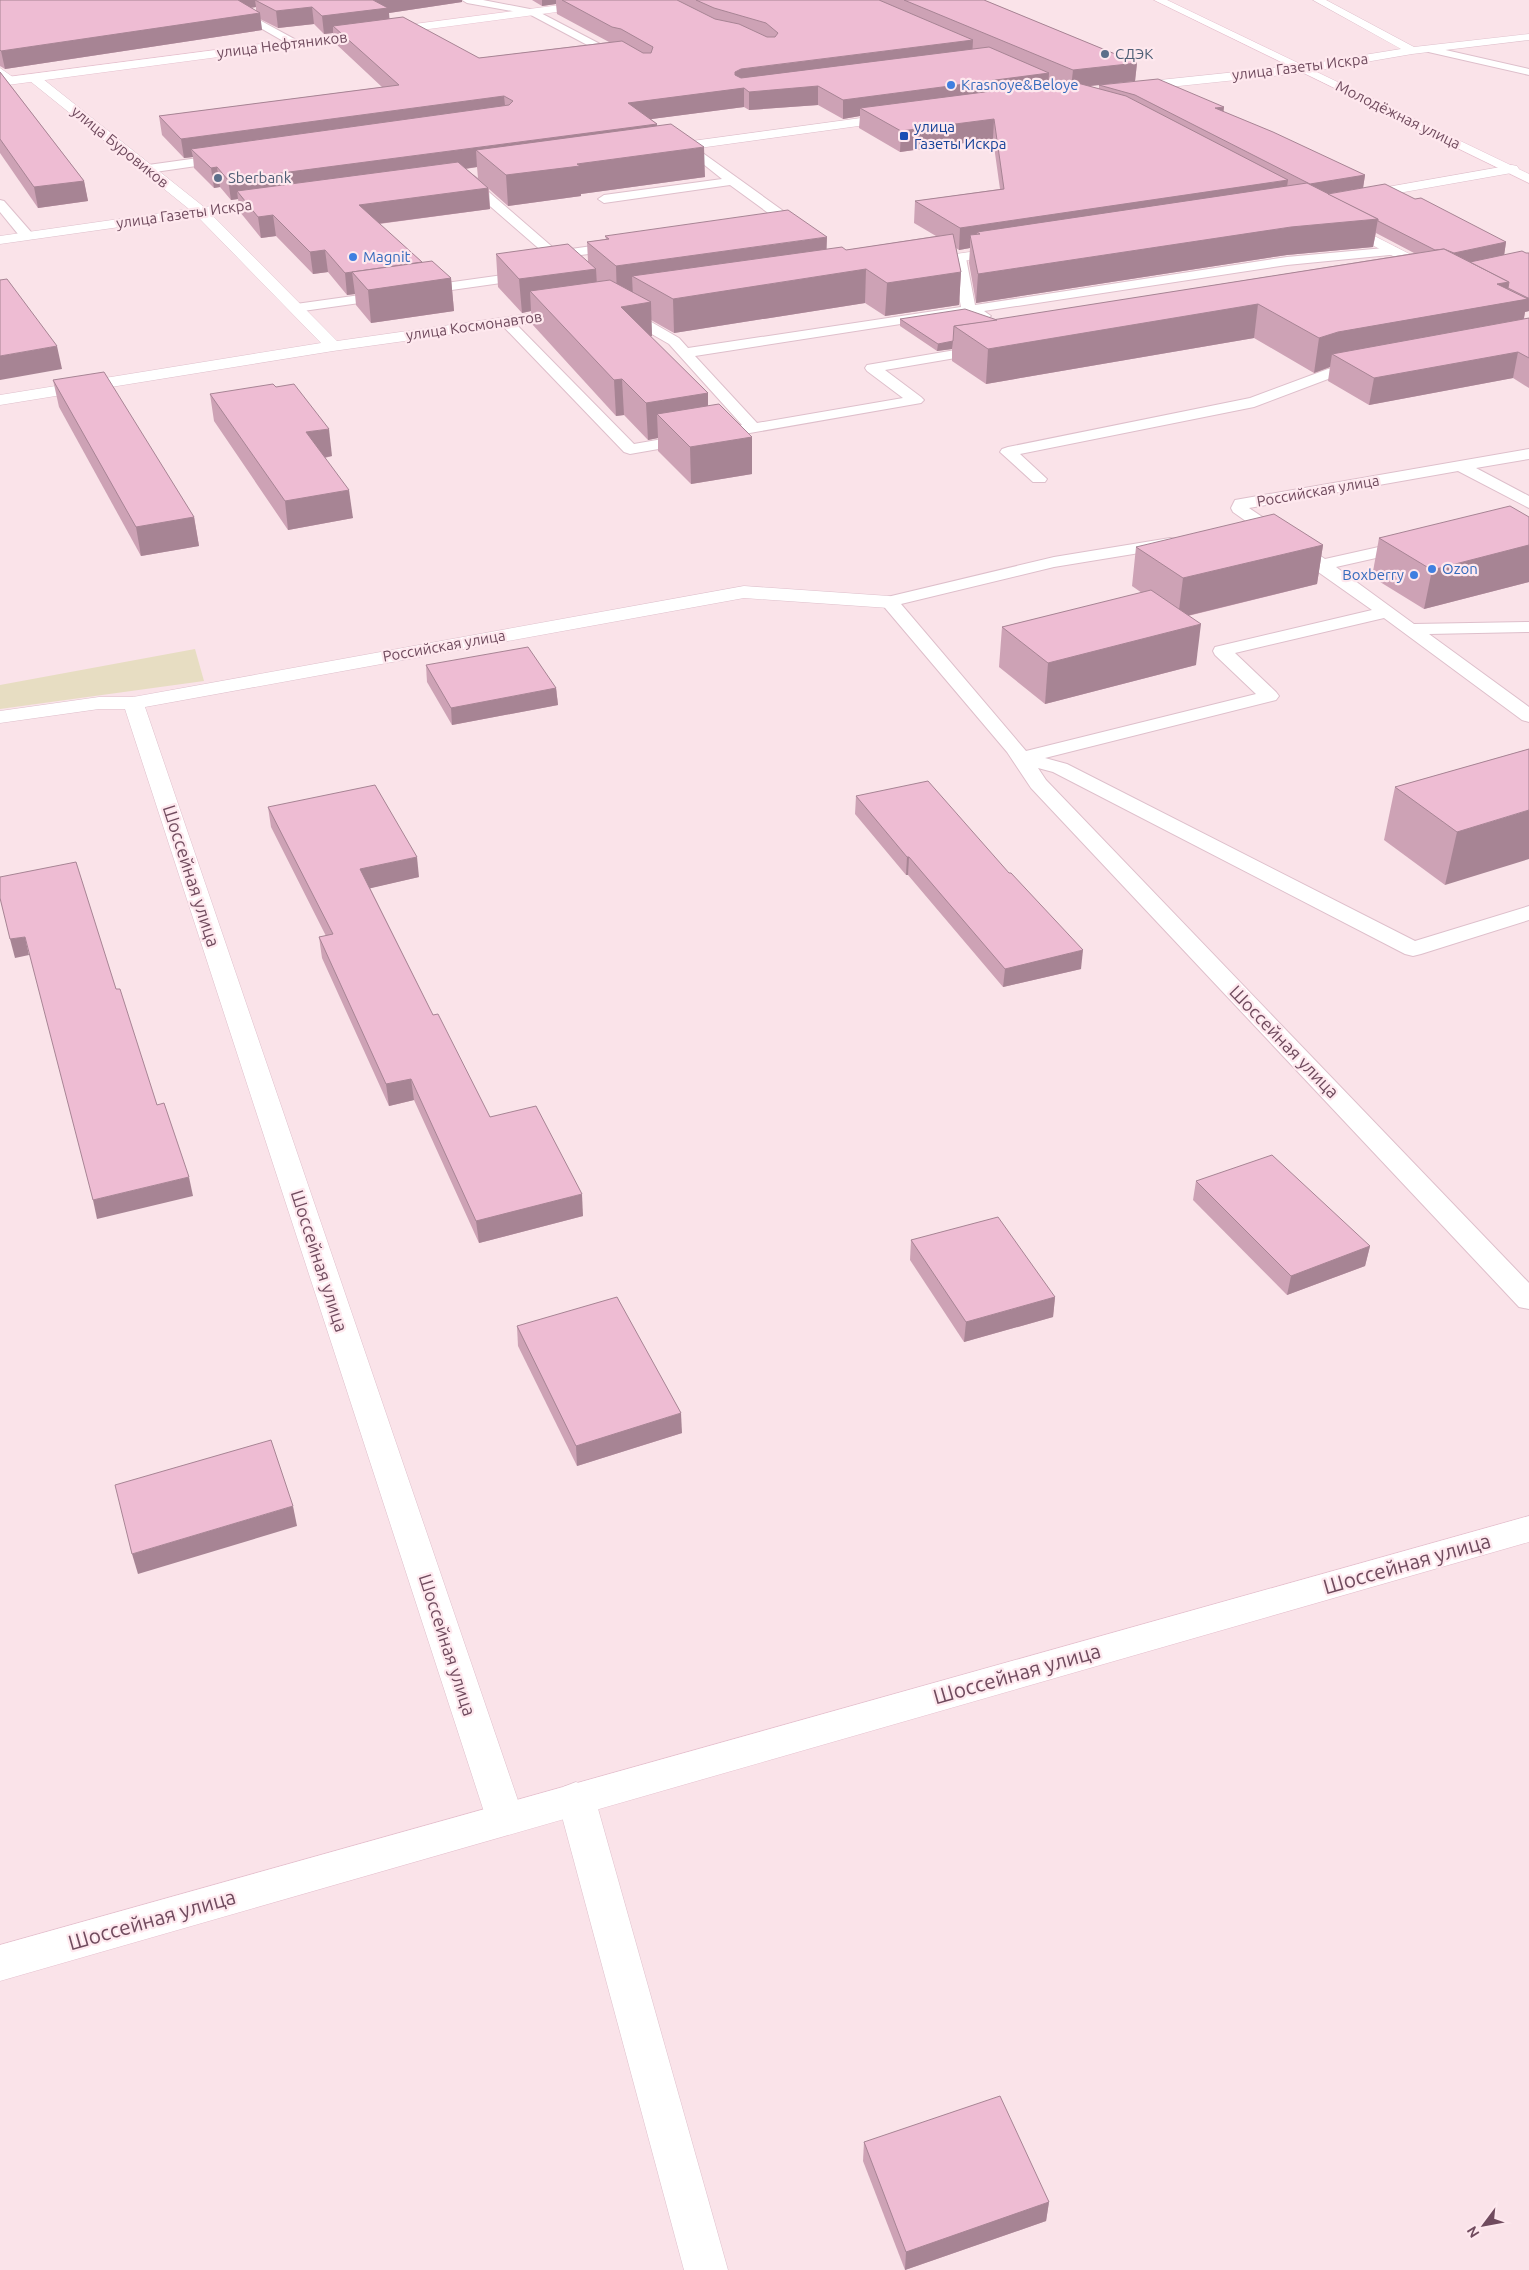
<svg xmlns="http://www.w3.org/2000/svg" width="1529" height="2270" viewBox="0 0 1529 2270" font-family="Ubuntu,sans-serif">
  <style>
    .green { fill: #e7ddc2 }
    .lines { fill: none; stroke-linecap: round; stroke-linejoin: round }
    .lane-casing { stroke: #debfcb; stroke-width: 2 }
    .street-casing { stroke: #debfcb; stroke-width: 1 }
    .secondary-casing { stroke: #e5c0ce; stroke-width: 1 }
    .lane { fill: #fff; fill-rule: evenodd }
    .street { fill: #fff; fill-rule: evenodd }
    .secondary { fill: #fff; fill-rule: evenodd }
    .wall { fill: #cda2b5; fill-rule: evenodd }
    .shaded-wall { fill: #a78494 }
    .building { fill: #eebcd3; stroke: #a78494 }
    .service-dot { fill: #5c6f8a; stroke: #fee8ee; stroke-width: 2 }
    .shop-dot { fill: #3f7fe0; stroke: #fee8ee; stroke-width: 2 }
    .transit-dot { fill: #1a4fb4; stroke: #fee8ee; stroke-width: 2 }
    .labels { text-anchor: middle; stroke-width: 4.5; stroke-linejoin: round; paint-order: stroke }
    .far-street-label { font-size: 15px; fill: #704b5e; stroke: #fee8ee }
    .far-service-label { font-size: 15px; fill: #4e5e75; stroke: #fee8ee; text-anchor: start }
    .far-shop-label { font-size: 15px; fill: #366cbe; stroke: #fee8ee; text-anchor: start }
    .far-transit-label { font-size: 15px; fill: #164399; stroke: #fee8ee; text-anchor: start }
    .street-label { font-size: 18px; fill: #704b5e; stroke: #fee8ee }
    .near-street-label { font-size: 21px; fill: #704b5e; stroke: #fee8ee }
  </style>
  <rect width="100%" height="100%" fill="#fae3e9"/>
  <path class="green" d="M 195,649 L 204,681 L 0,709 L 0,685 Z"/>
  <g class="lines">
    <defs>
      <g id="lane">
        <path d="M 462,0 L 483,0 L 535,10 L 600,44 L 621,48 L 631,55 L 626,58 L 614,52 L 593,48 L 529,14 L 467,3 Z"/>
        <path d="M 252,10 L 257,13 L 252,16 L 298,41 L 298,45 L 290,45 L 236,14 L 237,12 Z"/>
        <path d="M 1428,46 L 1529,69 L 1529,75 L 1424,51 L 1424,47 Z"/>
        <path d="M 686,141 L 807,228 L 808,231 L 807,234 L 797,234 L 730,185 L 604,203 L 598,199 L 604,195 L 722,179 L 682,147 L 680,145 Z"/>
        <path d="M 227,154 L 233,158 L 231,161 L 148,173 L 142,169 L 148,165 Z"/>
        <path d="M 464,173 L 468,174 L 557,251 L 620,242 L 627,246 L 620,250 L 565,257 L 579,270 L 572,274 L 567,273 L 460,180 L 458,177 L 460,174 Z"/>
        <path d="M 0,200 L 4,201 L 32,233 L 33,236 L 32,239 L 22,239 L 0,212 Z"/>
        <path d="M 1395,247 L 1402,251 L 1400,254 L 1287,265 L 984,311 L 991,316 L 984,320 L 965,314 L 695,356 L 757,423 L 903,398 L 867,371 L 865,368 L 867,365 L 985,345 L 992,349 L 985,353 L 885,370 L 921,397 L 924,400 L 921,403 L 630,454 L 624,452 L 499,322 L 501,319 L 511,319 L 634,444 L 742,425 L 669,344 L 617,314 L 615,311 L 617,308 L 627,308 L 679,338 L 688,348 L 961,307 L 952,258 L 959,254 L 966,258 L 975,305 L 1287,257 Z"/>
        <path d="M 532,271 L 537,272 L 539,275 L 537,278 L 296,312 L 289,308 L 296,304 Z"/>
        <path d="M 1362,363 L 1367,364 L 1369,367 L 1367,370 L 1336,376 L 1254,407 L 1020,454 L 1047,479 L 1045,482 L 1033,482 L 1000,452 L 1002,449 L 1008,447 L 1250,398 L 1328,369 Z"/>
        <path d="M 1529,449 L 1529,459 L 1476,468 L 1529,496 L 1529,508 L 1458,471 L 1249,508 L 1325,559 L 1410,540 L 1416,541 L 1419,545 L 1416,549 L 1336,567 L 1414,624 L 1529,622 L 1529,632 L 1429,634 L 1529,707 L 1529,722 L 1522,720 L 1384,618 L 1235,653 L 1276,692 L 1279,696 L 1276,700 L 1045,758 L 1067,764 L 1415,941 L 1529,906 L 1529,920 L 1421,954 L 1413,956 L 1405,954 L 1053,772 L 1038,768 L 1046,780 L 1529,1283 L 1529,1309 L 1519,1307 L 1031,788 L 1007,752 L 880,602 L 883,598 L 1054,557 L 1170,538 L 1176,539 L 1179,543 L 1176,547 L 1170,548 L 1054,567 L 901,604 L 1026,751 L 1256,694 L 1215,655 L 1213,651 L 1215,647 L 1372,610 L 1233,512 L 1231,508 L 1235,500 Z"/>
      </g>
      <g id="street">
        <path d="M 1313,0 L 1326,0 L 1414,47 L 1529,34 L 1529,40 L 1412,54 L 1302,73 L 1131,91 L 1125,87 L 1131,83 L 1302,65 L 1401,49 Z"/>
        <path d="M 0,68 L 17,80 L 15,83 L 7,83 L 0,78 Z"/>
        <path d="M 34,74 L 38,75 L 204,207 L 276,197 L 281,198 L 283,201 L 276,205 L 211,214 L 337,341 L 569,308 L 574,310 L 577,313 L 574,316 L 569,318 L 333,351 L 0,405 L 0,395 L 321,343 L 197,216 L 0,244 L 0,236 L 189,209 L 30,81 L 28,78 L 30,75 Z"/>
        <path d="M 898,113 L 902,114 L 904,117 L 902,120 L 663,153 L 657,149 L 663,145 Z"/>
        <path d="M 1512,165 L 1517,166 L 1519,169 L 1517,172 L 1359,200 L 1352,196 L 1359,192 Z"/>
        <path d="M 1341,219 L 1441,270 L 1443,273 L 1441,276 L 1431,276 L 1336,226 L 1334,223 Z"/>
        <path d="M 1005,247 L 1010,248 L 1012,251 L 1010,254 L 921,267 L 914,263 L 921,259 Z"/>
        <path d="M 744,586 L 889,596 L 896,598 L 899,602 L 896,606 L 889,608 L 744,598 L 145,707 L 524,1818 L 518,1829 L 505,1834 L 492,1829 L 486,1818 L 125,709 L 99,709 L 0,723 L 0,711 L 99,697 L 133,697 Z"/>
        <path d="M 576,1782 L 589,1787 L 595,1798 L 728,2270 L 684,2270 L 557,1798 L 563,1787 Z"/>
      </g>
      <g id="secondary">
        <path d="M 599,0 L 629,0 L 624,3 L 0,86 L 0,78 Z"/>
        <path d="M 1154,0 L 1167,0 L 1529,174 L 1529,183 Z"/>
        <path d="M 1529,1516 L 1529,1542 L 0,1981 L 0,1945 Z"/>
      </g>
    </defs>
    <use href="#lane" class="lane-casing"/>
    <use href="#street" class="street-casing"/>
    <use href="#secondary" class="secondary-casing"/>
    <use href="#lane" class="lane"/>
    <use href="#street" class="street"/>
    <use href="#secondary" class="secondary"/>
  </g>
  <g class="wall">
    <path d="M 0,0 L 462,0 L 462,2 L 389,13 L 389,18 L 479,58 L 609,42 L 557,14 L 556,4 L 542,6 L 532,0 L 984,0 L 1137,63 L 1135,81 L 1090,86 L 1099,89 L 1099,85 L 1224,112 L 1365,175 L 1363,188 L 1328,194 L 1506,242 L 1504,255 L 1529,253 L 1529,311 L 1525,312 L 1524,319 L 1529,318 L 1529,388 L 1513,378 L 1369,405 L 1328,381 L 1330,367 L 1314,373 L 1254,338 L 986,384 L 952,361 L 952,349 L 937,351 L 900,326 L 900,319 L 997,320 L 1414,253 L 1376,233 L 1373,247 L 1287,255 L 976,303 L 969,263 L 970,248 L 959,250 L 956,248 L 961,272 L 959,305 L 885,316 L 865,303 L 674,333 L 651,320 L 652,336 L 650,337 L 708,393 L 708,406 L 752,437 L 752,474 L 691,484 L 658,451 L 658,438 L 648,440 L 624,415 L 616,416 L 532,324 L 531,311 L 522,313 L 498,287 L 496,254 L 588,261 L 587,242 L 606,239 L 605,236 L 827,249 L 846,250 L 936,236 L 914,223 L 915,201 L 1000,189 L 993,139 L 900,152 L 859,128 L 860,116 L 843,119 L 818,105 L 749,110 L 744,107 L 651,119 L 657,124 L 657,126 L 705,177 L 581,194 L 581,196 L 508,206 L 489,189 L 490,209 L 379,224 L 422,262 L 451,278 L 454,311 L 371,323 L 356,305 L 355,294 L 347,295 L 328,272 L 313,274 L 276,236 L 261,238 L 240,212 L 238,199 L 231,200 L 220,187 L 214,188 L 194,168 L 193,157 L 184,158 L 162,135 L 159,116 L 382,87 L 335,43 L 333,33 L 324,34 L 314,24 L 278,28 L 260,19 L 262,30 L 5,69 L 0,66 ZM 256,7 L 256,11 L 251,8 ZM 1049,79 L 1051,80 L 1058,82 L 1049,84 ZM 477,167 L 478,178 L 466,169 Z"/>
    <path d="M 0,72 L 84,181 L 88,201 L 38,208 L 0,153 Z"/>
    <path d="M 53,380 L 194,517 L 199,546 L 141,556 L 59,407 Z"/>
    <path d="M 210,394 L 332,456 L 325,458 L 353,518 L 288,530 L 214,421 Z"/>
    <path d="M 1529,517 L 1529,582 L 1424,609 L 1372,577 L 1379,538 Z"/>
    <path d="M 1323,545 L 1317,584 L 1188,616 L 1196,665 L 1045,704 L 999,667 L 1002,627 L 1142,593 L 1132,586 L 1136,547 Z"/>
    <path d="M 426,665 L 556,688 L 558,705 L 452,725 L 427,682 Z"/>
    <path d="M 1529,749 L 1445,885 L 1384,840 L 1395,787 Z"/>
    <path d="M 856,796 L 1009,873 L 1081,969 L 1003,987 L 908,875 L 906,875 L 855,814 Z"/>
    <path d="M 268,807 L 419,877 L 370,888 L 433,1015 L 490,1117 L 583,1216 L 479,1243 L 414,1100 L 389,1106 L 322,958 L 319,937 L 326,936 L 271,827 Z"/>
    <path d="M 1196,1181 L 1370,1246 L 1365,1266 L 1287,1295 L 1193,1200 Z"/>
    <path d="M 911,1240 L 1055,1297 L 1053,1317 L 964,1342 L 910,1260 Z"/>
    <path d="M 517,1326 L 682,1433 L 577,1466 L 518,1346 Z"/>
    <path d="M 864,2142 L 1049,2202 L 1046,2221 L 905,2270 L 863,2161 Z"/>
  </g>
  <g class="shaded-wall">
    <path d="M 232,0 L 255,0 L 256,7 L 241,9 Z"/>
    <path d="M 371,0 L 462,0 L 462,2 L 389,13 L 390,25 L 333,26 L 333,33 L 324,34 L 322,16 Z"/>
    <path d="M 542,0 L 556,0 L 556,4 L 542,6 Z"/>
    <path d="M 312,7 L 314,24 L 278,28 L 276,11 Z"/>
    <path d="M 260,13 L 262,30 L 5,69 L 1,51 Z"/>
    <path d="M 973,40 L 972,58 L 744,88 L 744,107 L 629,122 L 628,103 L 735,72 L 741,69 Z"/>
    <path d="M 1137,63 L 1135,81 L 1071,88 L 1073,70 Z"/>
    <path d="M 1049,73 L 1048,91 L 860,108 L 860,116 L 843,119 L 843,100 Z"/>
    <path d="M 818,86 L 818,105 L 749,110 L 749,92 Z"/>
    <path d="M 504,96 L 506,115 L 191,149 L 193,157 L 184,158 L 181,139 Z"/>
    <path d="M 1224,107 L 1223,118 L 1215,108 Z"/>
    <path d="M 994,119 L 993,139 L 900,152 L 901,131 Z"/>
    <path d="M 657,124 L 658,143 L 476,150 L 477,167 L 243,199 L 237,191 L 238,199 L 231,200 L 228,180 Z"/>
    <path d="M 704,147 L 705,177 L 581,194 L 581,196 L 508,206 L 506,175 L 577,164 Z"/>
    <path d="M 217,167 L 220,187 L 214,188 L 211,168 Z"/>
    <path d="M 1365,175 L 1363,188 L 1307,197 L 1309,184 Z"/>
    <path d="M 1288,180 L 1285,201 L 980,234 L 977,232 L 976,247 L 970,235 L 970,248 L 959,250 L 960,228 Z"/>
    <path d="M 84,181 L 88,201 L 38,208 L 34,187 Z"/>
    <path d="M 488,188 L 490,209 L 361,226 L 359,205 Z"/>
    <path d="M 273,215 L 276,236 L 261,238 L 258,217 Z"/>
    <path d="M 1378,219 L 1373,247 L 1287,255 L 976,303 L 978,274 L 1291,227 Z"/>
    <path d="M 827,237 L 826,269 L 632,276 L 633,297 L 617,299 L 616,266 Z"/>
    <path d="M 1506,242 L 1504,256 L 1462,264 L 1445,255 Z"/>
    <path d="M 325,250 L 328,272 L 313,274 L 310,252 Z"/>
    <path d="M 422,262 L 451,278 L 454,311 L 371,323 L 368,290 L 352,272 L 355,294 L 347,295 L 345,273 Z"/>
    <path d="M 596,269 L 598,302 L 530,291 L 531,311 L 522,313 L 519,279 Z"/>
    <path d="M 866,269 L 865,303 L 674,333 L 673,299 Z"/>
    <path d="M 961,272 L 959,305 L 885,316 L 887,283 Z"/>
    <path d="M 1509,282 L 1505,303 L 1529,298 L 1529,311 L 1525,312 L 1521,333 L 1332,354 L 1330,367 L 1314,373 L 1319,338 L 1338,332 L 1497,284 Z"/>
    <path d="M 651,302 L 652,336 L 622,341 L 621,307 Z"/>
    <path d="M 1258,304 L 1254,338 L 986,384 L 988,349 Z"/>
    <path d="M 953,341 L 952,349 L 937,351 L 938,344 Z"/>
    <path d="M 57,346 L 62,369 L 0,380 L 0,356 Z"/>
    <path d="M 1518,352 L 1513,378 L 1369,405 L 1374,378 Z"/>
    <path d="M 622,379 L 624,415 L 616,416 L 614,380 Z"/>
    <path d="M 708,393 L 708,429 L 657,414 L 658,438 L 648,440 L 646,403 Z"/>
    <path d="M 329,429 L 332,456 L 310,460 L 306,432 Z"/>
    <path d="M 752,437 L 752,474 L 691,484 L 690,447 Z"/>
    <path d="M 349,490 L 353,518 L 288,530 L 285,501 Z"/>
    <path d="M 194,517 L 199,546 L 141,556 L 136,527 Z"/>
    <path d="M 1323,545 L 1317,584 L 1178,618 L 1183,578 Z"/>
    <path d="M 1529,545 L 1529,582 L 1424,609 L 1432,570 Z"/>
    <path d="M 1201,624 L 1196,665 L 1045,704 L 1048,663 Z"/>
    <path d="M 556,688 L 558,705 L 452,725 L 451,708 Z"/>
    <path d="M 1529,810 L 1529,859 L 1445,885 L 1457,832 Z"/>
    <path d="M 417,857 L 419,877 L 363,890 L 360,869 Z"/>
    <path d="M 907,857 L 909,857 L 908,875 L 906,875 Z"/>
    <path d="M 25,937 L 29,955 L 15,958 L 10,939 Z"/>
    <path d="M 1083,950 L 1081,969 L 1003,987 L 1005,969 Z"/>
    <path d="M 411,1079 L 414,1100 L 389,1106 L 386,1084 Z"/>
    <path d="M 189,1177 L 193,1196 L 97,1219 L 93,1200 Z"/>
    <path d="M 582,1194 L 583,1216 L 479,1243 L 476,1221 Z"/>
    <path d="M 1370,1246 L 1365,1266 L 1287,1295 L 1291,1276 Z"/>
    <path d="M 1055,1297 L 1053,1317 L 964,1342 L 966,1322 Z"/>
    <path d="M 681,1413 L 682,1433 L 577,1466 L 576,1446 Z"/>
    <path d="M 293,1506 L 297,1526 L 138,1574 L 132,1554 Z"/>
    <path d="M 1049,2202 L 1046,2221 L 905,2270 L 906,2252 Z"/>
  </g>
  <g class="building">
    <path d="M 0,0 L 238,0 L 260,13 L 1,51 L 0,50 Z"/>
    <path d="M 255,0 L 373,0 L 388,8 L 322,16 L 312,7 L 276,11 Z"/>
    <path d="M 562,0 L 677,0 L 715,19 L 739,24 L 767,37 L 775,37 L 778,33 L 766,23 L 714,8 L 696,0 L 879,0 L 973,40 L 741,69 L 735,72 L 735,75 L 741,78 L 989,47 L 1049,73 L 843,100 L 818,86 L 749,92 L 744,88 L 628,103 L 657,124 L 228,180 L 217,167 L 211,168 L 191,149 L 509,105 L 513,101 L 504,96 L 181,139 L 159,116 L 399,85 L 333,26 L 403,17 L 479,58 L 622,41 L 643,53 L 651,53 L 653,47 L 621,29 L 612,27 Z"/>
    <path d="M 904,0 L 984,0 L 1137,63 L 1073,70 Z"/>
    <path d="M 0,72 L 84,181 L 34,187 L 0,139 Z"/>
    <path d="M 1158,79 L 1224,107 L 1215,108 L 1273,132 L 1365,175 L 1310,184 L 1135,95 L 1099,85 Z"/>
    <path d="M 1070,81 L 1126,96 L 1288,180 L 960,228 L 915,201 L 1004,189 L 994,119 L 901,131 L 860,108 Z"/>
    <path d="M 671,124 L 704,147 L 577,164 L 580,166 L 506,175 L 476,150 Z"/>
    <path d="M 458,162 L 488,188 L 359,205 L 422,262 L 345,273 L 325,250 L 310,252 L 273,215 L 258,217 L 237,191 Z"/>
    <path d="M 1307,183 L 1378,219 L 1291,227 L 978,274 L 970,235 L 980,234 L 977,232 Z"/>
    <path d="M 1385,184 L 1415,199 L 1421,198 L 1506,242 L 1454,253 L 1444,249 L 1435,250 L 1378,221 L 1378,219 L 1328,194 Z"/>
    <path d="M 788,210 L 827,237 L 616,266 L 587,242 L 609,239 L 605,236 Z"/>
    <path d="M 953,234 L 961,272 L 887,283 L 866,269 L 673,299 L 632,276 L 842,247 L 846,250 Z"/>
    <path d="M 568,244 L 596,269 L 519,279 L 496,254 Z"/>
    <path d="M 1444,249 L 1509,282 L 1497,284 L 1528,299 L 1338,332 L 1319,338 L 1258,304 L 988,349 L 954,326 Z"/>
    <path d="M 1522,251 L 1526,253 L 1529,253 L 1529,298 L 1528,298 L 1508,288 L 1509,282 L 1470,262 Z"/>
    <path d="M 432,261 L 451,278 L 368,290 L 352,272 Z"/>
    <path d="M 7,279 L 57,346 L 0,356 L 0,280 Z"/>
    <path d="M 610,280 L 651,302 L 621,307 L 708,393 L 646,403 L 622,379 L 614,380 L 530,291 Z"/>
    <path d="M 965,309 L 997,320 L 954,326 L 953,341 L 938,344 L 900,319 Z"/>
    <path d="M 1529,318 L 1529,358 L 1518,352 L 1374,378 L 1332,354 Z"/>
    <path d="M 104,372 L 194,517 L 136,527 L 53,380 Z"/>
    <path d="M 273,384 L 276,387 L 294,384 L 329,429 L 306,432 L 349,490 L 285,501 L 210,394 Z"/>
    <path d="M 719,404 L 752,437 L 690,447 L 657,414 Z"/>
    <path d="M 1510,506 L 1529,517 L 1529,545 L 1432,570 L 1379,538 Z"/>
    <path d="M 1274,514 L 1323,545 L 1183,578 L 1136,547 Z"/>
    <path d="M 1151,590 L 1201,624 L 1048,663 L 1002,627 Z"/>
    <path d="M 528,647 L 556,688 L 451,708 L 426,665 Z"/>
    <path d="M 1529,749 L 1529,810 L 1457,832 L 1395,787 Z"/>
    <path d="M 928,781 L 1009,873 L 1011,873 L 1083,950 L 1005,969 L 909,857 L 907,857 L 856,796 Z"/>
    <path d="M 375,785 L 417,857 L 360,869 L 433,1015 L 438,1014 L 490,1117 L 536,1106 L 582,1194 L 476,1221 L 411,1079 L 386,1084 L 319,937 L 333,934 L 268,807 Z"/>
    <path d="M 76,862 L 116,989 L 120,989 L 157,1105 L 164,1103 L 189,1177 L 93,1200 L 25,937 L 10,939 L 0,898 L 0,877 Z"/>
    <path d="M 1272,1155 L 1370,1246 L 1291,1276 L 1196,1181 Z"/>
    <path d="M 998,1217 L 1055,1297 L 966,1322 L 911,1240 Z"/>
    <path d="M 617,1297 L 681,1413 L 576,1446 L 517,1326 Z"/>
    <path d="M 271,1440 L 293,1506 L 132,1554 L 115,1485 Z"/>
    <path d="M 1000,2096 L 1049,2202 L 906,2252 L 864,2142 Z"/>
  </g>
  <g class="service-dot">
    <circle cx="1105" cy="54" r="5"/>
    <circle cx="218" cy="178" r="5"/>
  </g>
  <g class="shop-dot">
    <circle cx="951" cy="85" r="5"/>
    <circle cx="353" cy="257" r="5"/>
    <circle cx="1432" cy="569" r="5"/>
    <circle cx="1414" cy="575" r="5"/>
  </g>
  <rect class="transit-dot" x="899" y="131" width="10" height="10" rx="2.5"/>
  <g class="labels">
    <g class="far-street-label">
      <text transform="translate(282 45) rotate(-7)" y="5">улица Нефтяников</text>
      <text transform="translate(1300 67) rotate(-7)" y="5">улица Газеты Искра</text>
      <text transform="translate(1398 115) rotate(26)" y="5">Молодёжная улица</text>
      <text transform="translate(120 147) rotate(39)" y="5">улица Буровиков</text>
      <text transform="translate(184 214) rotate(-8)" y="5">улица Газеты Искра</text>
      <text transform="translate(474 326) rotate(-8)" y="5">улица Космонавтов</text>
      <text transform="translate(1318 491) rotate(-10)" y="5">Российская улица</text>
      <text transform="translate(444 646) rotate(-10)" y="5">Российская улица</text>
    </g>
    <g class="far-service-label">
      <text x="1115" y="59">СДЭК</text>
      <text x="228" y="183">Sberbank</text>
    </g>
    <g class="far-shop-label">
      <text x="961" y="90">Krasnoye&amp;Beloye</text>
      <text x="363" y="262">Magnit</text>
      <text x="1442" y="574">Ozon</text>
      <text x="1404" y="580" text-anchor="end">Boxberry</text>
    </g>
    <g class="far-transit-label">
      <text x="914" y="132">улица<tspan x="914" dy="17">Газеты Искра</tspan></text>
    </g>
    <g class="street-label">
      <text transform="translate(191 876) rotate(72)" y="6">Шоссейная улица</text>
      <text transform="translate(1284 1042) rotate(46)" y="6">Шоссейная улица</text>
      <text transform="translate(319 1261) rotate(72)" y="6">Шоссейная улица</text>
      <text transform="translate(447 1645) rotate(72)" y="6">Шоссейная улица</text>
    </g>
    <g class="near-street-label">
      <text transform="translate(1407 1564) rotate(-16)" y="7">Шоссейная улица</text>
      <text transform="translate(1017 1674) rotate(-16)" y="7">Шоссейная улица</text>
      <text transform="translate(152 1920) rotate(-16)" y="7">Шоссейная улица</text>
    </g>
  </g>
  <g transform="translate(1484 2225) rotate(238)" stroke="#fee8ee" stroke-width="4" paint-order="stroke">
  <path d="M0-4L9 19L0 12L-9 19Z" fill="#704b5e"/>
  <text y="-8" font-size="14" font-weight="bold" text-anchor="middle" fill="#704b5e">N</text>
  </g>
</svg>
